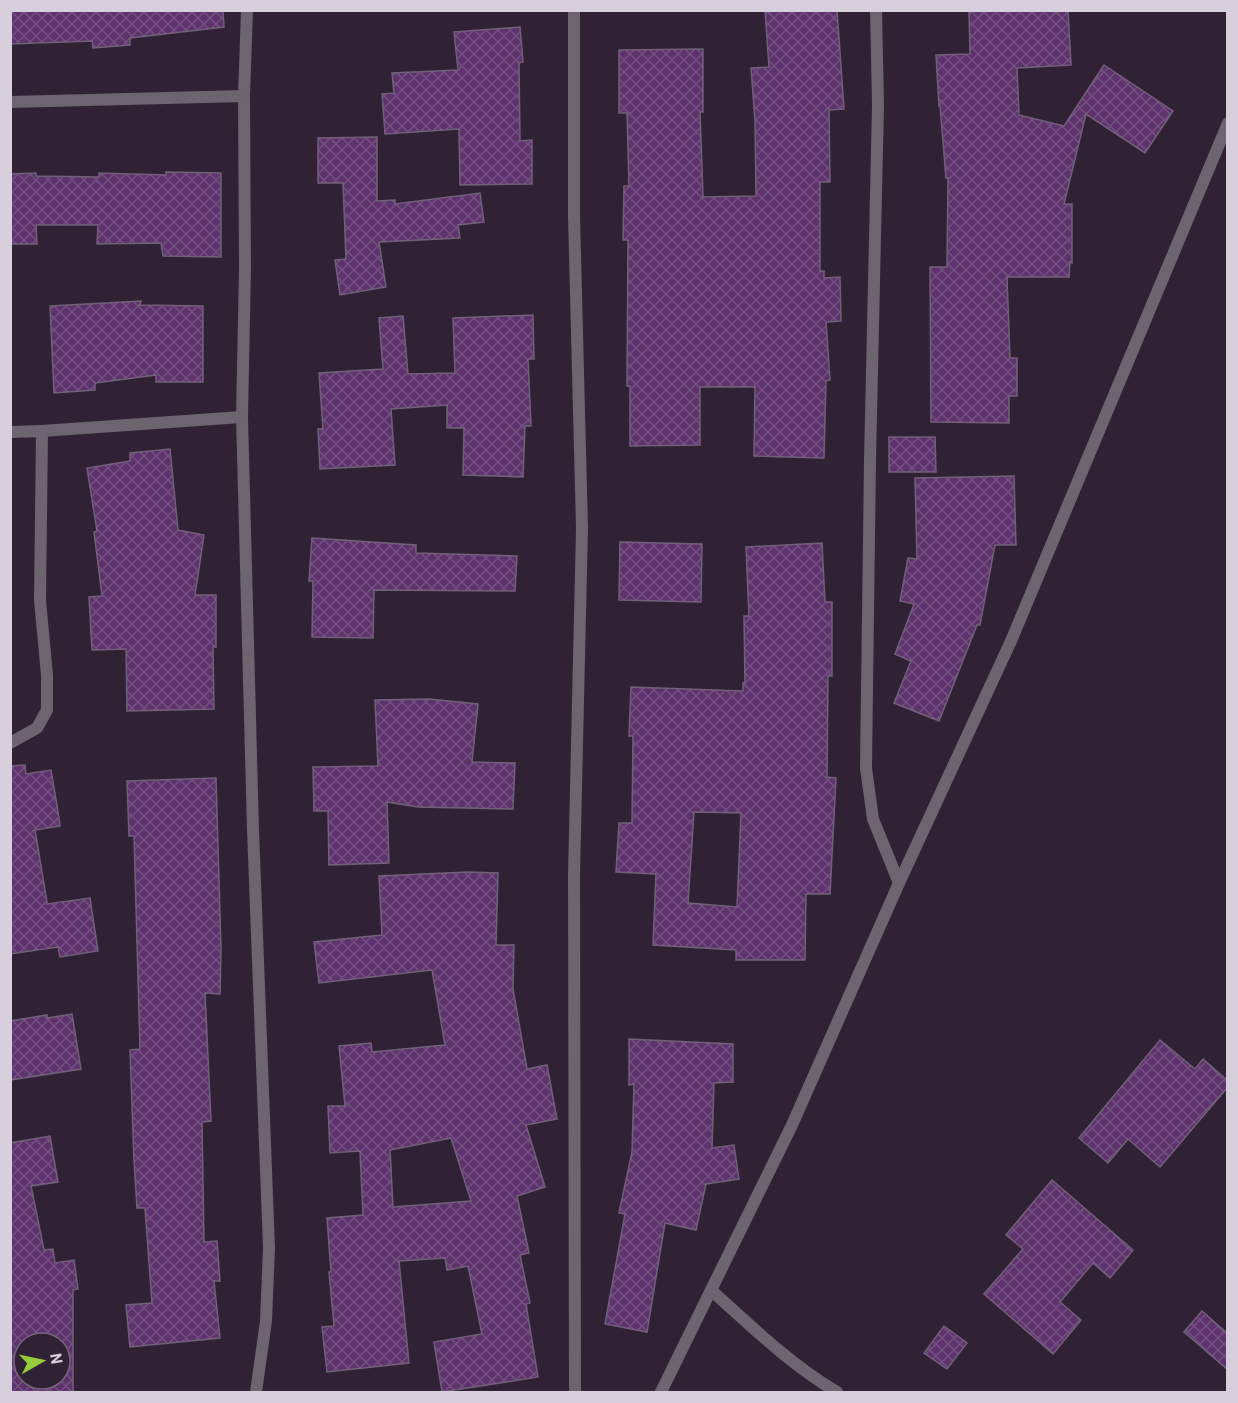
<svg xmlns="http://www.w3.org/2000/svg" width="1238" height="1403" viewBox="0 0 1238 1403" font-family="Barlow,sans-serif">
  <style>
    .building { fill: url(#building-cross-hatch); stroke: #716178; stroke-width: 1.5; fill-rule: evenodd }
    .lines { fill: none; stroke-linecap: round; stroke-linejoin: round }
    .street { stroke: #6c646f; stroke-width: 12 }
  </style>
  <defs>
    <pattern id="building-cross-hatch" width="8" height="8" patternUnits="userSpaceOnUse" patternTransform="scale(1.5)"><rect width="8" height="8" fill="#5d326d"/><path d="M0 0l8 8M0 8l8-8" fill="none" stroke="#744f81"/></pattern>
  </defs>
  <rect width="100%" height="100%" fill="#302135"/>
  <g class="building">
    <path d="M 10,10 L 223,10 L 224,27 L 130,38 L 130,45 L 93,48 L 92,41 L 10,44 Z"/>
    <path d="M 765,10 L 837,10 L 844,109 L 829,110 L 830,182 L 820,182 L 820,271 L 824,271 L 824,278 L 840,277 L 841,321 L 826,322 L 830,380 L 826,381 L 824,458 L 754,456 L 755,387 L 700,387 L 700,445 L 630,446 L 630,386 L 627,386 L 628,240 L 623,240 L 624,186 L 629,186 L 627,113 L 619,113 L 619,50 L 703,49 L 703,112 L 700,112 L 703,197 L 756,196 L 755,120 L 751,68 L 769,67 Z"/>
    <path d="M 969,10 L 1068,10 L 1071,65 L 1017,68 L 1019,115 L 1064,126 L 1104,65 L 1173,111 L 1145,153 L 1086,114 L 1064,204 L 1072,204 L 1072,263 L 1070,262 L 1069,277 L 1007,277 L 1010,358 L 1017,358 L 1017,396 L 1009,396 L 1009,423 L 931,422 L 930,267 L 947,267 L 948,178 L 946,178 L 940,106 L 939,106 L 936,55 L 970,54 Z"/>
    <path d="M 520,27 L 523,62 L 519,63 L 520,141 L 532,140 L 532,184 L 460,185 L 459,129 L 385,134 L 382,94 L 394,93 L 392,73 L 458,70 L 454,32 Z"/>
    <path d="M 377,137 L 377,201 L 395,200 L 395,204 L 480,193 L 484,222 L 458,225 L 460,238 L 379,242 L 386,287 L 340,295 L 335,260 L 346,259 L 343,183 L 318,183 L 318,138 Z"/>
    <path d="M 166,172 L 221,173 L 221,257 L 163,256 L 161,243 L 97,244 L 98,225 L 36,225 L 37,244 L 10,244 L 10,174 L 36,173 L 36,176 L 99,177 L 99,173 L 166,175 Z"/>
    <path d="M 141,301 L 140,305 L 203,306 L 203,382 L 156,382 L 156,375 L 95,383 L 95,390 L 54,393 L 50,306 Z"/>
    <path d="M 533,315 L 534,359 L 528,359 L 531,426 L 525,426 L 523,477 L 463,475 L 464,428 L 447,428 L 447,405 L 391,409 L 395,465 L 320,469 L 318,429 L 323,429 L 319,373 L 383,369 L 379,318 L 403,316 L 408,374 L 455,373 L 453,318 Z"/>
    <path d="M 889,437 L 935,437 L 936,472 L 889,472 Z"/>
    <path d="M 170,449 L 178,530 L 204,535 L 195,595 L 216,595 L 216,647 L 213,647 L 214,709 L 127,711 L 126,649 L 92,650 L 89,597 L 102,596 L 94,532 L 97,531 L 87,468 L 130,461 L 130,453 Z"/>
    <path d="M 1014,476 L 1016,545 L 995,545 L 980,625 L 977,625 L 939,721 L 894,703 L 911,661 L 895,654 L 914,604 L 900,601 L 908,558 L 917,559 L 915,478 Z"/>
    <path d="M 312,538 L 416,545 L 416,553 L 517,556 L 515,591 L 374,590 L 373,638 L 312,637 L 313,581 L 309,581 Z"/>
    <path d="M 620,542 L 702,544 L 701,602 L 619,600 Z"/>
    <path d="M 822,543 L 825,602 L 832,602 L 832,676 L 828,676 L 827,777 L 836,778 L 830,894 L 806,894 L 805,960 L 736,960 L 736,950 L 653,945 L 656,874 L 616,872 L 619,823 L 632,823 L 633,736 L 629,736 L 631,687 L 743,691 L 743,683 L 745,683 L 744,616 L 749,616 L 746,547 ZM 694,812 L 741,813 L 737,907 L 688,903 Z"/>
    <path d="M 429,699 L 478,704 L 472,762 L 515,763 L 513,809 L 418,807 L 387,802 L 389,863 L 329,865 L 328,811 L 314,811 L 313,767 L 378,766 L 375,700 Z"/>
    <path d="M 25,765 L 26,774 L 51,770 L 57,805 L 60,826 L 35,830 L 47,902 L 47,904 L 90,898 L 98,951 L 60,957 L 58,947 L 10,954 L 10,766 Z"/>
    <path d="M 216,778 L 221,949 L 220,994 L 205,993 L 211,1121 L 202,1122 L 204,1242 L 217,1241 L 220,1281 L 214,1281 L 220,1338 L 130,1347 L 126,1305 L 152,1303 L 145,1208 L 137,1208 L 134,1160 L 130,1050 L 140,1049 L 134,836 L 129,836 L 127,781 Z"/>
    <path d="M 468,872 L 498,873 L 496,945 L 514,945 L 513,989 L 527,1069 L 547,1065 L 557,1119 L 526,1125 L 545,1187 L 517,1196 L 529,1253 L 520,1255 L 530,1303 L 526,1304 L 538,1377 L 442,1392 L 434,1342 L 482,1334 L 468,1266 L 447,1270 L 445,1258 L 399,1261 L 409,1363 L 327,1372 L 322,1327 L 334,1326 L 329,1272 L 331,1272 L 327,1218 L 363,1215 L 360,1151 L 330,1153 L 328,1106 L 345,1106 L 339,1046 L 371,1043 L 372,1052 L 445,1045 L 432,970 L 319,983 L 314,942 L 382,935 L 379,876 ZM 451,1138 L 471,1201 L 393,1207 L 390,1150 Z"/>
    <path d="M 72,1014 L 81,1069 L 10,1080 L 10,1021 L 47,1015 L 47,1018 Z"/>
    <path d="M 629,1039 L 733,1044 L 733,1082 L 714,1083 L 712,1148 L 734,1145 L 739,1179 L 706,1184 L 696,1230 L 665,1223 L 647,1332 L 605,1324 L 625,1214 L 619,1213 L 632,1152 L 634,1084 L 629,1085 Z"/>
    <path d="M 1160,1040 L 1195,1069 L 1203,1059 L 1227,1080 L 1227,1088 L 1160,1167 L 1128,1139 L 1108,1163 L 1079,1138 Z"/>
    <path d="M 50,1136 L 58,1182 L 31,1186 L 44,1250 L 53,1249 L 55,1263 L 74,1260 L 78,1289 L 73,1290 L 73,1392 L 10,1392 L 10,1143 ZM 24,1343 L 60,1343 L 60,1379 L 24,1379 Z"/>
    <path d="M 1052,1180 L 1133,1250 L 1110,1278 L 1093,1263 L 1060,1302 L 1081,1320 L 1053,1354 L 984,1294 L 1023,1249 L 1006,1235 Z"/>
    <path d="M 1202,1311 L 1227,1333 L 1227,1369 L 1184,1332 Z"/>
    <path d="M 944,1326 L 967,1343 L 947,1369 L 924,1353 Z"/>
  </g>
  <g class="lines">
    <g class="street">
      <path d="M 247,10 L 244,96 L 245,268 L 242,417 L 253,830 L 269,1248 L 266,1321 L 256,1392"/>
      <path d="M 574,10 L 574,216 L 582,528 L 574,875 L 575,1392"/>
      <path d="M 876,10 L 878,105 L 870,460 L 866,768 L 873,819 L 899,883"/>
      <path d="M 10,102 L 244,96"/>
      <path d="M 42,431 L 242,417"/>
      <path d="M 10,432 L 42,431 L 40,600 L 47,675 L 47,710 L 37,728 L 10,743"/>
      <path d="M 711,1290 C 751,1326 791,1365 837,1392"/>
      <path d="M 661,1392 L 792,1125 L 899,883 L 1011,641 L 1228,123"/>
    </g>
  </g>
  <rect width="1238" height="1403" fill="none" stroke="#d8cfdc" stroke-width="24"/>
  <g transform="translate(42 1361) rotate(81)"><circle r="28" fill="#302135" stroke="#736778" stroke-width="1.5"/>
  <path d="M0-4.5L10 22L0 15L-10 22Z" fill="#94cc3b"/>
  <text y="-9" font-size="16" font-weight="bold" text-anchor="middle" fill="#d8cfdc">N</text>
  </g>
</svg>
